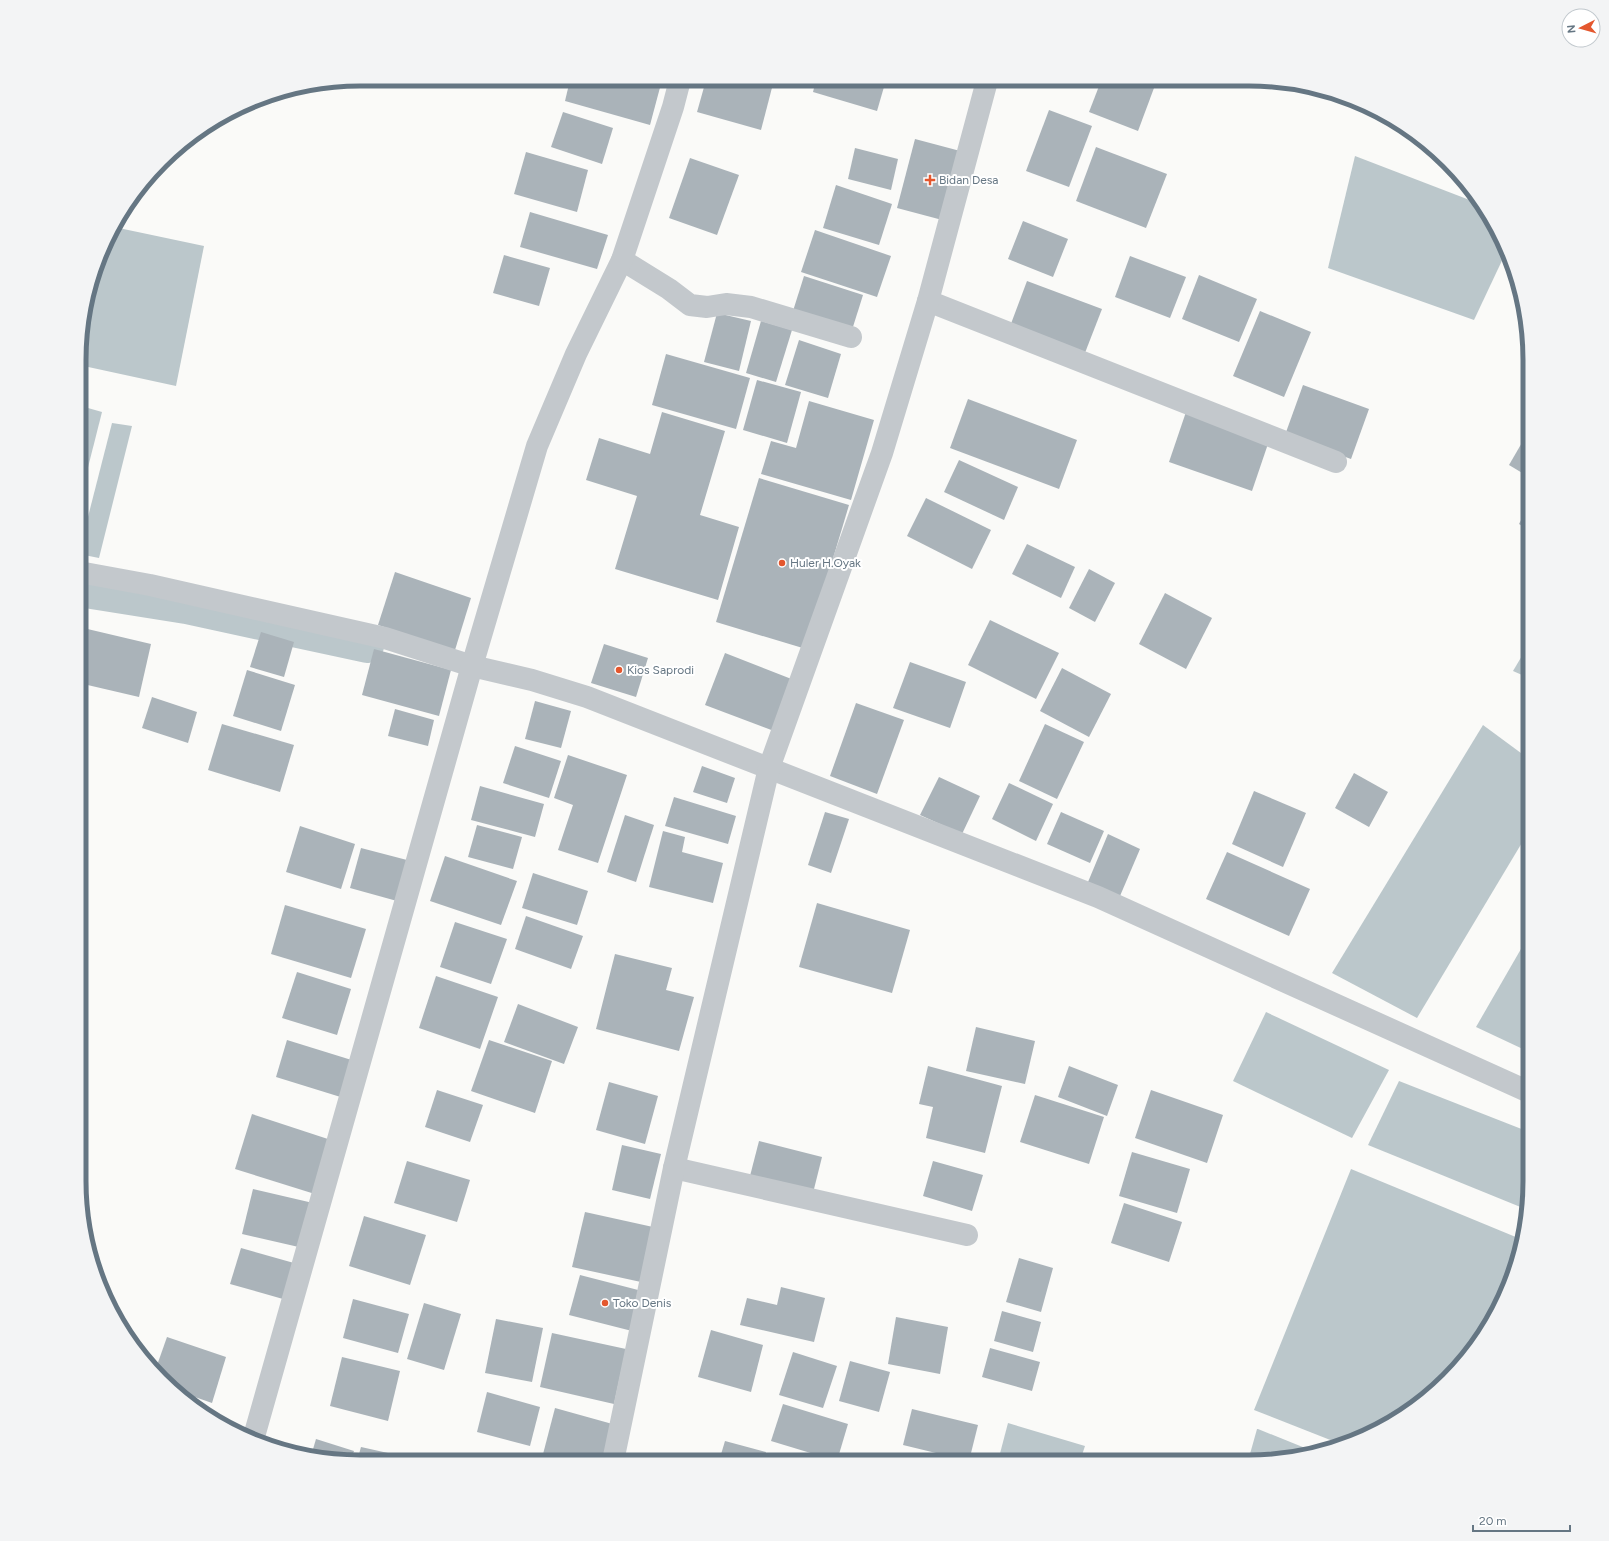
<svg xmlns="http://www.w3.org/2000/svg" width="1609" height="1541" viewBox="0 0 1609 1541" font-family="Figtree,sans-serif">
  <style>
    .water { fill: #bbc7cb }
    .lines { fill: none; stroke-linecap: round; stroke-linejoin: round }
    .canal { stroke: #bbc7cb; stroke-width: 34 }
    .building { fill: #aab3b9 }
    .minor { stroke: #c3c8cc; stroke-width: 22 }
    .poi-dot { fill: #e4572e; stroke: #fff; stroke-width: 1.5 }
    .labels { text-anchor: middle; stroke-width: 4; stroke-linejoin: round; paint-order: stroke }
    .poi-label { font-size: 12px; fill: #657683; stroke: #fff; text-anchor: start }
    .rim { fill: none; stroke: #657683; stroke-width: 5 }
  </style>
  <rect width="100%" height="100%" fill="#fafaf8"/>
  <g class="water">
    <path d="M 1355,156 L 1480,204 L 1506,252 L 1474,320 L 1328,268 Z"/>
    <path d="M 114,227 L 204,246 L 176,386 L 79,365 L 84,305 Z"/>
    <path d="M 81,406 L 102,412 L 79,503 L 79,412 Z"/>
    <path d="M 112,423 L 132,426 L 99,558 L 79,554 L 79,552 Z"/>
    <path d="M 1529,644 L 1529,678 L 1513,671 Z"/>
    <path d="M 1483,725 L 1529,759 L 1529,831 L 1417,1018 L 1332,973 Z"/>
    <path d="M 1529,935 L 1529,1052 L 1476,1027 Z"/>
    <path d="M 1266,1012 L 1389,1070 L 1352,1138 L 1233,1081 Z"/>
    <path d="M 1399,1081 L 1529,1132 L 1529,1199 L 1528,1210 L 1368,1145 Z"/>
    <path d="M 1351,1169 L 1523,1240 L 1520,1254 L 1501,1306 L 1472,1352 L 1420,1404 L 1343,1445 L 1254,1410 Z"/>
    <path d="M 1008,1423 L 1085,1446 L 1080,1461 L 998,1461 Z"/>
    <path d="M 1257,1429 L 1258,1429 L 1315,1452 L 1267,1461 L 1248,1461 Z"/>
  </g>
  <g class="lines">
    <path class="canal" d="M 79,590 L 186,607 L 367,646"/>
  </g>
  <g class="building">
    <path d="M 570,80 L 662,80 L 650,125 L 565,101 Z"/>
    <path d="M 706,80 L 774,80 L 761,130 L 697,112 Z"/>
    <path d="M 816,80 L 886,80 L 877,111 L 813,92 Z"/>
    <path d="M 1101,81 L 1136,81 L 1154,88 L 1138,131 L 1089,112 Z"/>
    <path d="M 1049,110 L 1092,126 L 1069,187 L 1026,171 Z"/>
    <path d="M 563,112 L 613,128 L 602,164 L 551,147 Z"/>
    <path d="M 915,139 L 964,152 L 946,221 L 897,208 Z"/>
    <path d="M 1096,147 L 1167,174 L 1146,228 L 1076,201 Z"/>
    <path d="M 855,148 L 898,159 L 891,190 L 848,179 Z"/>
    <path d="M 526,152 L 588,170 L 577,212 L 514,194 Z"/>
    <path d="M 690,158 L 739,175 L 717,235 L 669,218 Z"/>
    <path d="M 836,185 L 892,204 L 879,245 L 823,228 Z"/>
    <path d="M 530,212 L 608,235 L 597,269 L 520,247 Z"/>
    <path d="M 1023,221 L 1068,239 L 1053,277 L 1008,259 Z"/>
    <path d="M 815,230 L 891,256 L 877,297 L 801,272 Z"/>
    <path d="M 504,255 L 550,268 L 539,306 L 493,293 Z"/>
    <path d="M 1130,256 L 1186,277 L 1170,318 L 1115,297 Z"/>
    <path d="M 1199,275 L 1257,299 L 1239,342 L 1182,319 Z"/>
    <path d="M 804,276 L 863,295 L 852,330 L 793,311 Z"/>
    <path d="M 1027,281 L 1102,309 L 1083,358 L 1009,329 Z"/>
    <path d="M 1260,311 L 1311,332 L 1284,397 L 1233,376 Z"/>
    <path d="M 717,313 L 751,321 L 739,371 L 704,362 Z"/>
    <path d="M 761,321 L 792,330 L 776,382 L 746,373 Z"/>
    <path d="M 799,340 L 841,354 L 828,398 L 785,385 Z"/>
    <path d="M 666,354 L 750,378 L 736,429 L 652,405 Z"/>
    <path d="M 757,380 L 801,392 L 787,443 L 743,430 Z"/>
    <path d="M 1303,385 L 1369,409 L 1351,459 L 1285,435 Z"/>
    <path d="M 968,399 L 1077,440 L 1059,489 L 950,448 Z"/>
    <path d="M 809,401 L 874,420 L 851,500 L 761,474 L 771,441 L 796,448 Z"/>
    <path d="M 1187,409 L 1270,438 L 1252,491 L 1169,462 Z"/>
    <path d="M 662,412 L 725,431 L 700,515 L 739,527 L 718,600 L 615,569 L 637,496 L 586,480 L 599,438 L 650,454 Z"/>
    <path d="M 1527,434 L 1529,436 L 1529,477 L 1509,465 Z"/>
    <path d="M 959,460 L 1018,487 L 1004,520 L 944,492 Z"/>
    <path d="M 759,478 L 849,505 L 806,649 L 716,622 Z"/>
    <path d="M 926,498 L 991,530 L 972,569 L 907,536 Z"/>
    <path d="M 1529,505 L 1529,530 L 1519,524 Z"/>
    <path d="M 1027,544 L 1075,567 L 1061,598 L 1012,574 Z"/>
    <path d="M 1089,569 L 1115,583 L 1095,622 L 1069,608 Z"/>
    <path d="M 395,572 L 471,598 L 455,650 L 378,625 Z"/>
    <path d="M 1165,593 L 1212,618 L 1186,669 L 1139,644 Z"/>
    <path d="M 990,620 L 1059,653 L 1036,699 L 968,665 Z"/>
    <path d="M 79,627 L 151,644 L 139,697 L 79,683 Z"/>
    <path d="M 261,632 L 294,642 L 284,677 L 250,667 Z"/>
    <path d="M 604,644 L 648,658 L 636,697 L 591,683 Z"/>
    <path d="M 374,649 L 451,670 L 439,716 L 362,695 Z"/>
    <path d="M 725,653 L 794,680 L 774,731 L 705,705 Z"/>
    <path d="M 910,662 L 966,682 L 950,728 L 893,708 Z"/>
    <path d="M 1062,668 L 1111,694 L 1089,737 L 1040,711 Z"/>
    <path d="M 247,670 L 295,685 L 281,731 L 233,716 Z"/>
    <path d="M 152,697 L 197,712 L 188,743 L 142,728 Z"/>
    <path d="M 535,701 L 571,711 L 561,748 L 525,739 Z"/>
    <path d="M 856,703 L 904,720 L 877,794 L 830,776 Z"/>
    <path d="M 395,709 L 434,720 L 428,746 L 388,736 Z"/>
    <path d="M 222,724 L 294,745 L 280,792 L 208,770 Z"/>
    <path d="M 1045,724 L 1084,742 L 1057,799 L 1019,781 Z"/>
    <path d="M 515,746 L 561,761 L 549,798 L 503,783 Z"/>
    <path d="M 568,755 L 627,775 L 598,863 L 558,850 L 573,805 L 554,798 Z"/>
    <path d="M 702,766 L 735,778 L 727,803 L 693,792 Z"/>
    <path d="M 1354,773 L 1388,792 L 1369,827 L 1335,808 Z"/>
    <path d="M 939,777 L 980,796 L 962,834 L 920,815 Z"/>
    <path d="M 1009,783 L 1053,804 L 1036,841 L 992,819 Z"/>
    <path d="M 480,786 L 544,804 L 535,837 L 471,820 Z"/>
    <path d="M 1254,791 L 1306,813 L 1283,867 L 1232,844 Z"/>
    <path d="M 674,797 L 736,816 L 728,844 L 665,826 Z"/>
    <path d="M 825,812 L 849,819 L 831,873 L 808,865 Z"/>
    <path d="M 1061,812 L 1104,831 L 1090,863 L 1047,844 Z"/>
    <path d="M 625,815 L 654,825 L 636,882 L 607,872 Z"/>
    <path d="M 477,825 L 522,837 L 513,869 L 468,857 Z"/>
    <path d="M 300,826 L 355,844 L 341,889 L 286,872 Z"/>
    <path d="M 663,831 L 685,837 L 682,852 L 723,863 L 713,903 L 649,887 Z"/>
    <path d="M 1108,834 L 1140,849 L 1120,896 L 1088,882 Z"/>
    <path d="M 361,848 L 407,860 L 397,901 L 350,888 Z"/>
    <path d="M 1227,852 L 1310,889 L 1289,936 L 1206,899 Z"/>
    <path d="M 445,856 L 517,881 L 501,925 L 430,901 Z"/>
    <path d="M 533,873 L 588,891 L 577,925 L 522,908 Z"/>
    <path d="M 817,903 L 910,930 L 892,993 L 799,967 Z"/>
    <path d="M 285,905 L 366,929 L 351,978 L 271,954 Z"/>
    <path d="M 526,916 L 583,936 L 571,969 L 515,949 Z"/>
    <path d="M 455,922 L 507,939 L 491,984 L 440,967 Z"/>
    <path d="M 615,954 L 672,968 L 666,990 L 694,997 L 679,1051 L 596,1029 Z"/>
    <path d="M 297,972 L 351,989 L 337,1035 L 282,1018 Z"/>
    <path d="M 436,976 L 498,997 L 480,1049 L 419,1028 Z"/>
    <path d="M 518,1004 L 578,1027 L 564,1064 L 504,1042 Z"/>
    <path d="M 976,1027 L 1035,1041 L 1025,1084 L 966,1071 Z"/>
    <path d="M 287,1040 L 358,1062 L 347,1099 L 276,1077 Z"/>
    <path d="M 489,1040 L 552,1061 L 535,1113 L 471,1091 Z"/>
    <path d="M 928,1066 L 1002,1086 L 985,1153 L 926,1138 L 933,1107 L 919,1104 Z"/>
    <path d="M 1069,1066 L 1118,1085 L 1107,1116 L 1058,1097 Z"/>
    <path d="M 609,1082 L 658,1096 L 645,1144 L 596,1130 Z"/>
    <path d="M 437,1090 L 483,1105 L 470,1142 L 425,1127 Z"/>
    <path d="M 1151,1090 L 1223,1115 L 1207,1163 L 1135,1138 Z"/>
    <path d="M 1035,1095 L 1104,1117 L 1089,1164 L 1020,1142 Z"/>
    <path d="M 252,1114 L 334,1141 L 318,1195 L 235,1169 Z"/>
    <path d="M 759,1141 L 822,1157 L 813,1193 L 750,1176 Z"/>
    <path d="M 622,1145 L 661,1154 L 650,1199 L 612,1190 Z"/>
    <path d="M 1132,1152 L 1190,1169 L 1177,1213 L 1119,1196 Z"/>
    <path d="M 407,1161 L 470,1180 L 457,1222 L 394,1203 Z"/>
    <path d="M 933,1161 L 983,1175 L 972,1211 L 923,1196 Z"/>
    <path d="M 253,1189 L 313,1203 L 303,1248 L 242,1234 Z"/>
    <path d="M 1124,1203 L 1182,1222 L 1169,1262 L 1111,1243 Z"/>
    <path d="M 585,1212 L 653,1227 L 641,1282 L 572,1267 Z"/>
    <path d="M 364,1216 L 426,1235 L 410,1285 L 349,1266 Z"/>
    <path d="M 241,1248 L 301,1265 L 290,1301 L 230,1284 Z"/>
    <path d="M 1019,1258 L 1053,1268 L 1041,1312 L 1006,1302 Z"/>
    <path d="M 580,1275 L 642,1291 L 632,1331 L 569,1315 Z"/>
    <path d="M 781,1287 L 825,1298 L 814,1342 L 740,1325 L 747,1298 L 777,1305 Z"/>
    <path d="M 353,1299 L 409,1314 L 398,1353 L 343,1338 Z"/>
    <path d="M 424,1303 L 461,1314 L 444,1370 L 407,1359 Z"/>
    <path d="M 1002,1311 L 1041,1322 L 1033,1352 L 994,1341 Z"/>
    <path d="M 896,1317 L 948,1327 L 940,1374 L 888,1364 Z"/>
    <path d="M 496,1319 L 543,1328 L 532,1382 L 485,1373 Z"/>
    <path d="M 711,1330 L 763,1345 L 751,1392 L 698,1377 Z"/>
    <path d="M 552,1333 L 626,1349 L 614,1404 L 540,1387 Z"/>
    <path d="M 167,1337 L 226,1357 L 212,1403 L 175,1390 L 155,1371 Z"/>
    <path d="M 990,1348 L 1040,1362 L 1032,1391 L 982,1377 Z"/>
    <path d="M 793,1352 L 837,1366 L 823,1408 L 779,1395 Z"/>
    <path d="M 342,1357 L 400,1371 L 388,1421 L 330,1406 Z"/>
    <path d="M 850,1361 L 890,1372 L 879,1412 L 839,1401 Z"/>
    <path d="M 487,1392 L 540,1407 L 530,1446 L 477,1432 Z"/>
    <path d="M 783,1404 L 848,1424 L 837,1461 L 771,1441 Z"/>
    <path d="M 555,1408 L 616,1425 L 605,1461 L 554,1461 L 542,1458 Z"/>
    <path d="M 912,1409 L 978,1425 L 969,1461 L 903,1445 Z"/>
    <path d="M 316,1439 L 354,1451 L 350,1461 L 311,1456 Z"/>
    <path d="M 725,1441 L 766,1452 L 763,1461 L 719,1461 Z"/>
    <path d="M 361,1447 L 388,1453 L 386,1461 L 357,1461 Z"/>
  </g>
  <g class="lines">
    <g class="minor">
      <path d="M 622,260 L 669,289 L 690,305 L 707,307 L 726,304 L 751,307 L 851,337"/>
      <path d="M 928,301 L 1336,462"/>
      <path d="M 79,572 L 150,585 L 385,638 L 472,666 L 532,680 L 587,697 L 1098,897 L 1529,1092"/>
      <path d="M 674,1168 L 967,1235"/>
      <path d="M 253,1440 L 472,666 L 537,446 L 576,354 L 622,260 L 673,107 L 680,80"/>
      <path d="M 613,1461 L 674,1168 L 769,768 L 882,453 L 928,301 L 987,81"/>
    </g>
  </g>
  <g class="poi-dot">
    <path d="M928 174h4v4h4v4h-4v4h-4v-4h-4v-4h4z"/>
    <circle cx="782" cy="563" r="4"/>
    <circle cx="619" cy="670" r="4"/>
    <circle cx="605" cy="1303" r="4"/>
  </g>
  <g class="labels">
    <g class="poi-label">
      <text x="939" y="184">Bidan Desa</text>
      <text x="790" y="567">Huler H.Oyak</text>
      <text x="627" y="674">Kios Saprodi</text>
      <text x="613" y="1307">Toko Denis</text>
    </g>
  </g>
  <path d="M0 0H1609V1541H0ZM360 86H1249A274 274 0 0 1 1523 360V1181A274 274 0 0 1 1249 1455H360A274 274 0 0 1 86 1181V360A274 274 0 0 1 360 86Z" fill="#f3f4f5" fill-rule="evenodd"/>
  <path class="rim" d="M360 86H1249A274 274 0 0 1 1523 360V1181A274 274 0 0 1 1249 1455H360A274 274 0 0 1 86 1181V360A274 274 0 0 1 360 86Z"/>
  <g transform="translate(1581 28) rotate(264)"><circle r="19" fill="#ffffff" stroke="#c1c8cd"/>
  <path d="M0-3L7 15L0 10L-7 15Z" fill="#e4572e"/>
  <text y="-6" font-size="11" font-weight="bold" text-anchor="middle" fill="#657683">N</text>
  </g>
  <path d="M1473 1525v6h97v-6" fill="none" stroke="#657683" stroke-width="2"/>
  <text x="1479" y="1525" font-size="12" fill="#657683" stroke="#ffffff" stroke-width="3" paint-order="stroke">20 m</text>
</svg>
